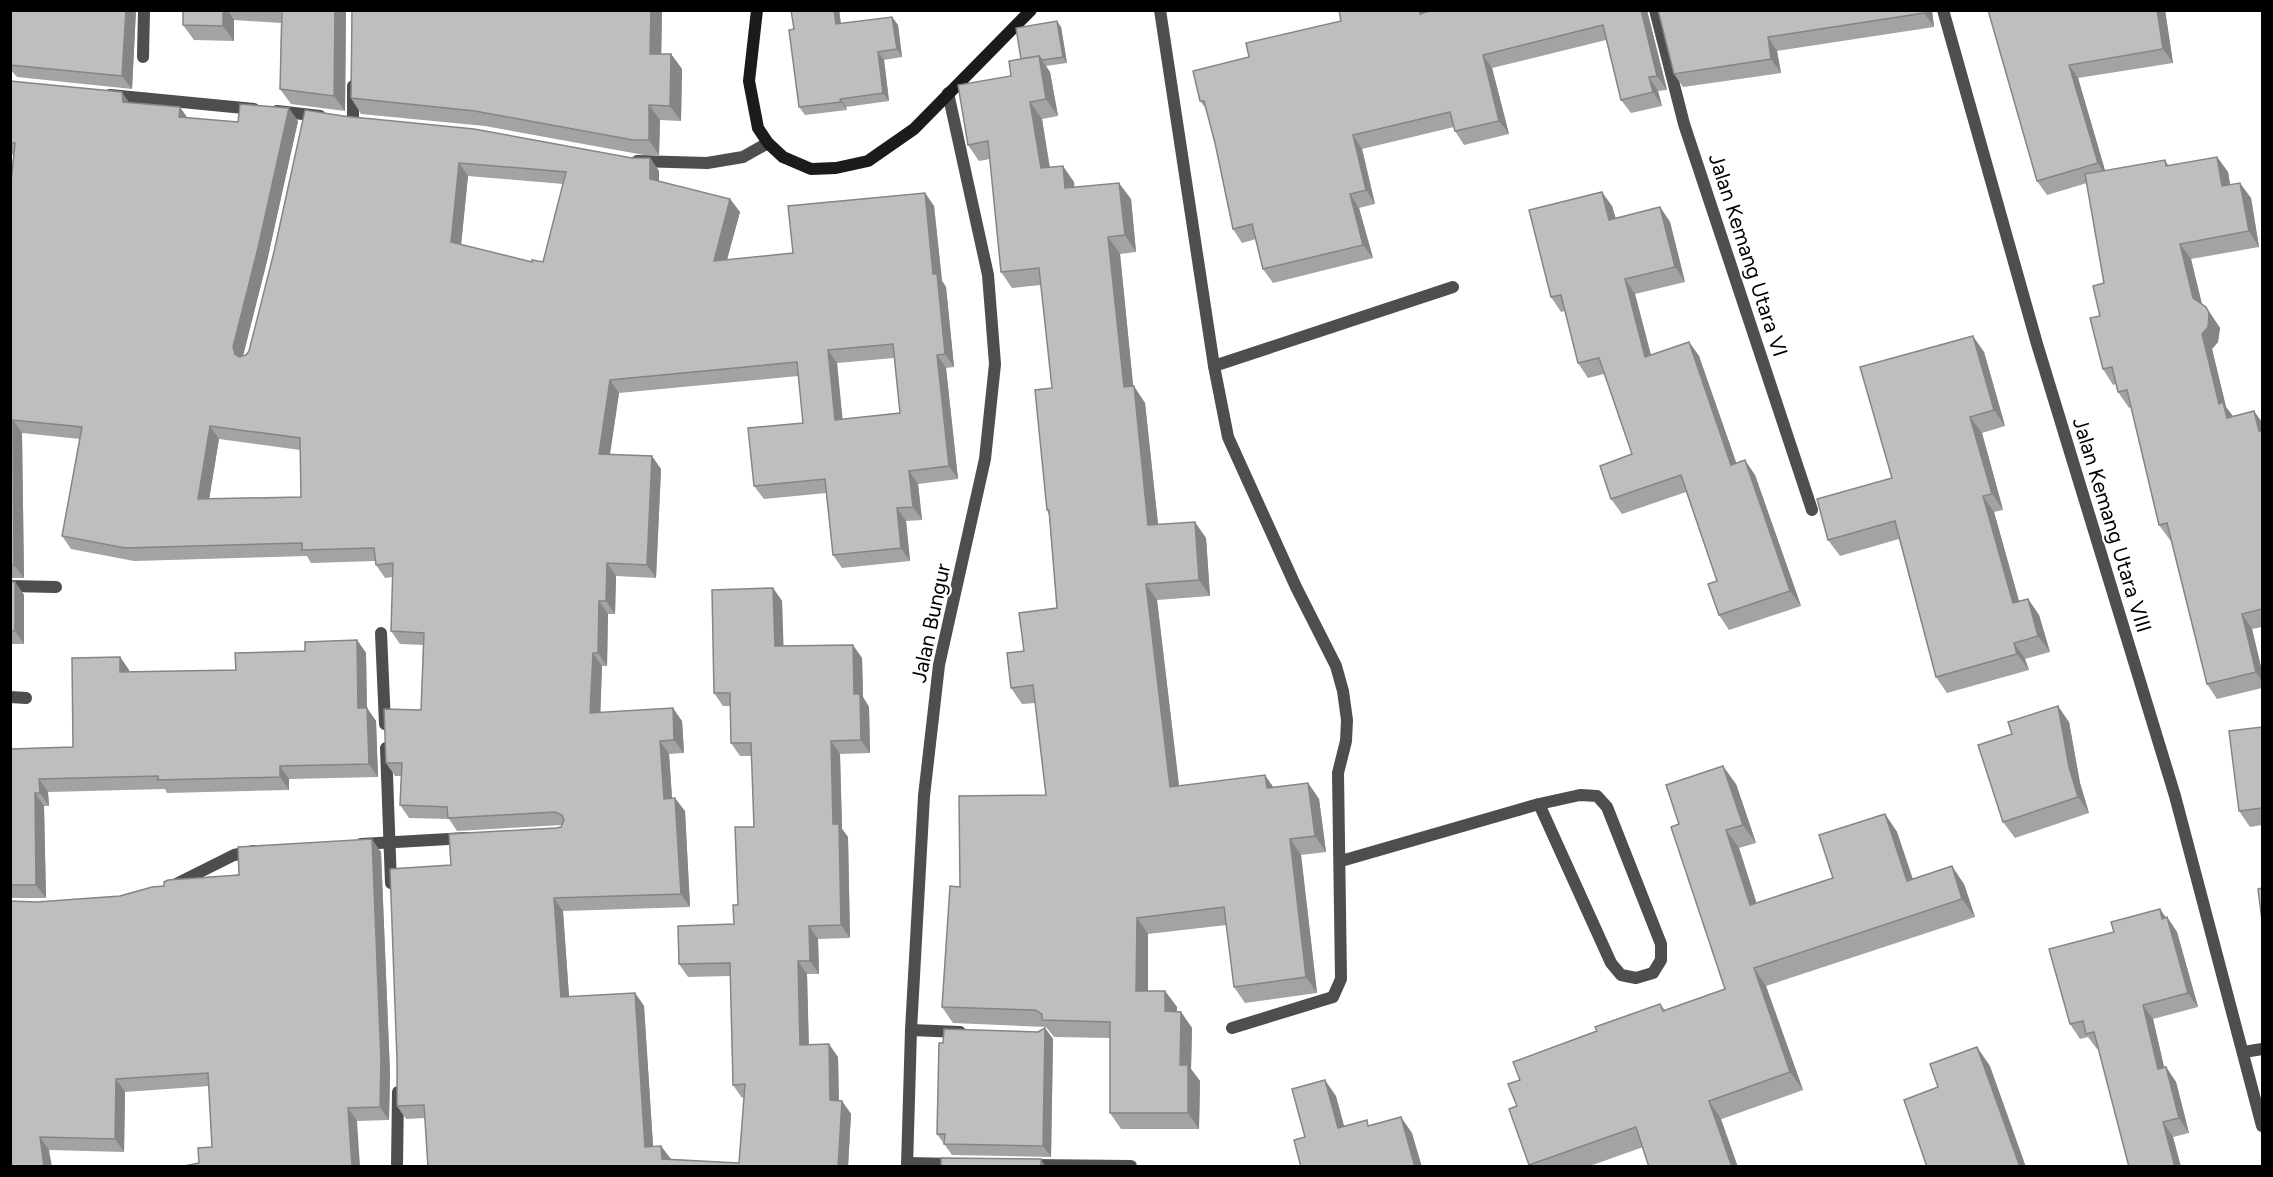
<svg xmlns="http://www.w3.org/2000/svg" width="2273" height="1177" viewBox="0 0 2273 1177" font-family="Figtree,sans-serif">
  <style>
    .lines { fill: none; stroke-linecap: round; stroke-linejoin: round }
    .lane { stroke: #4e4e4e; stroke-width: 12 }
    .street { stroke: #4e4e4e; stroke-width: 12 }
    .secondary { stroke: #1b1b1b; stroke-width: 12 }
    .wall { fill: #a3a3a3; fill-rule: evenodd }
    .shaded-wall { fill: #858585 }
    .building { fill: #bebebe; stroke: #858585; stroke-width: 1.5; fill-rule: evenodd }
    .labels { text-anchor: middle; stroke-width: 4.5; stroke-linejoin: round; paint-order: stroke }
    .street-label { font-size: 21px; fill: #000; stroke: #fff }
  </style>
  <rect width="100%" height="100%" fill="#fff"/>
  <g class="lines">
    <path class="lane" d="M 1341,861 L 1539,804 L 1580,795 L 1597,796 L 1607,807 L 1661,944 L 1661,960 L 1653,973 L 1636,978 L 1621,975 L 1611,963 L 1539,804"/>
    <g class="street">
      <path d="M 1160,10 L 1214,366 L 1228,437 L 1296,587 L 1336,666 L 1343,691 L 1347,720 L 1346,741 L 1338,773 L 1341,979 L 1333,997 L 1232,1028"/>
      <path d="M 1655,10 L 1684,124 L 1812,510"/>
      <path d="M 1943,10 L 2037,344 L 2175,796 L 2262,1126"/>
      <path d="M 143,57 L 144,10"/>
      <path d="M 110,95 L 254,109"/>
      <path d="M 277,111 L 320,116"/>
      <path d="M 353,121 L 353,86"/>
      <path d="M 637,161 L 707,163 L 743,157 L 768,143"/>
      <path d="M 1214,366 L 1453,287"/>
      <path d="M 10,586 L 56,587"/>
      <path d="M 381,633 L 385,724"/>
      <path d="M 10,697 L 26,698"/>
      <path d="M 386,748 L 391,883"/>
      <path d="M 361,844 L 466,838"/>
      <path d="M 176,884 L 234,855 L 254,851"/>
      <path d="M 911,1030 L 960,1032"/>
      <path d="M 2244,1052 L 2262,1049"/>
      <path d="M 907,1163 L 956,1164"/>
      <path d="M 1030,1165 L 1131,1166"/>
      <path d="M 397,1166 L 398,1092"/>
      <path d="M 907,1166 L 911,1030 L 924,796 L 939,665 L 985,459 L 995,364 L 988,275 L 948,93"/>
    </g>
    <path class="secondary" d="M 757,10 L 749,81 L 758,128 L 768,143 L 783,157 L 811,169 L 836,168 L 868,161 L 914,129 L 1031,10"/>
  </g>
  <g class="wall">
    <path d="M 10,10 L 136,10 L 132,89 L 17,77 L 10,69 Z"/>
    <path d="M 183,10 L 346,10 L 345,111 L 291,104 L 280,89 L 281,23 L 234,20 L 234,41 L 194,40 L 183,25 Z"/>
    <path d="M 352,10 L 662,10 L 661,54 L 671,54 L 682,69 L 681,121 L 660,120 L 659,155 L 644,155 L 485,126 L 361,114 L 351,98 Z"/>
    <path d="M 791,10 L 839,10 L 841,24 L 892,17 L 898,25 L 902,57 L 884,60 L 889,101 L 846,107 L 847,110 L 805,115 L 799,107 L 794,29 Z"/>
    <path d="M 1339,10 L 1426,10 L 1426,12 L 1647,11 L 1667,90 L 1658,91 L 1662,106 L 1631,113 L 1621,100 L 1606,40 L 1492,68 L 1509,134 L 1464,145 L 1455,131 L 1454,127 L 1362,149 L 1375,204 L 1359,208 L 1373,258 L 1273,283 L 1263,269 L 1256,239 L 1242,243 L 1233,229 L 1215,143 L 1207,110 L 1200,101 L 1249,57 L 1341,21 Z"/>
    <path d="M 1658,10 L 1932,10 L 1934,27 L 1777,51 L 1781,73 L 1683,87 L 1674,74 Z"/>
    <path d="M 1988,10 L 2165,10 L 2173,63 L 2078,78 L 2105,171 L 2165,160 L 2169,166 L 2217,157 L 2228,172 L 2230,185 L 2251,198 L 2259,247 L 2191,259 L 2202,304 L 2206,307 L 2220,328 L 2218,342 L 2212,349 L 2226,407 L 2233,416 L 2262,422 L 2262,627 L 2252,629 L 2262,671 L 2262,688 L 2217,699 L 2207,684 L 2171,540 L 2170,540 L 2159,525 L 2131,407 L 2129,408 L 2118,392 L 2116,384 L 2113,385 L 2103,369 L 2100,316 L 2104,283 L 2087,183 L 2047,195 L 2037,181 Z"/>
    <path d="M 1061,27 L 1067,63 L 1046,66 L 1050,72 L 1058,116 L 1042,119 L 1050,167 L 1074,182 L 1074,187 L 1131,199 L 1136,252 L 1120,254 L 1133,386 L 1145,403 L 1158,525 L 1206,538 L 1210,596 L 1157,600 L 1179,785 L 1273,787 L 1308,783 L 1319,799 L 1326,852 L 1301,855 L 1317,993 L 1245,1003 L 1234,987 L 1226,925 L 1148,934 L 1148,991 L 1165,991 L 1177,1007 L 1177,1012 L 1181,1012 L 1192,1028 L 1191,1069 L 1200,1081 L 1199,1129 L 1121,1129 L 1110,1113 L 1110,1038 L 1054,1037 L 1046,1027 L 953,1023 L 942,1007 L 960,887 L 1046,795 L 1035,703 L 1022,704 L 1011,688 L 1024,651 L 1057,608 L 1049,515 L 1047,510 L 1052,388 L 1041,285 L 1012,288 L 1001,272 L 990,159 L 979,161 L 968,145 L 1021,59 Z"/>
    <path d="M 10,81 L 129,102 L 188,118 L 238,122 L 298,121 L 267,261 L 243,356 L 246,355 L 249,351 L 274,252 L 305,110 L 632,158 L 650,158 L 659,171 L 659,181 L 730,199 L 740,212 L 727,260 L 793,253 L 925,193 L 934,206 L 942,281 L 946,287 L 954,367 L 946,368 L 958,479 L 918,484 L 922,520 L 906,521 L 910,561 L 842,568 L 833,555 L 826,493 L 764,499 L 754,486 L 803,423 L 798,376 L 619,393 L 610,454 L 661,469 L 656,578 L 616,576 L 615,614 L 608,614 L 607,666 L 602,666 L 600,713 L 682,721 L 684,753 L 669,754 L 672,798 L 685,811 L 690,907 L 563,911 L 569,997 L 635,993 L 644,1006 L 653,1147 L 670,1159 L 739,1163 L 744,1097 L 742,1098 L 733,1085 L 730,976 L 688,977 L 679,964 L 734,924 L 754,827 L 752,756 L 740,756 L 731,743 L 730,706 L 723,706 L 714,693 L 773,588 L 782,601 L 783,646 L 862,658 L 863,697 L 869,707 L 870,753 L 840,754 L 842,829 L 848,837 L 850,938 L 818,939 L 819,974 L 807,974 L 809,1045 L 838,1057 L 839,1101 L 842,1101 L 851,1114 L 848,1167 L 428,1167 L 425,1118 L 406,1119 L 397,1106 L 451,865 L 556,828 L 561,827 L 562,825 L 457,831 L 449,819 L 409,818 L 400,805 L 401,776 L 395,776 L 386,763 L 421,710 L 423,645 L 400,644 L 391,631 L 393,577 L 385,578 L 376,565 L 375,561 L 311,563 L 307,556 L 134,561 L 71,549 L 62,536 L 80,439 L 22,433 L 24,578 L 10,578 L 10,192 L 14,156 L 10,152 ZM 468,176 L 563,184 L 543,262 L 532,262 L 461,245 ZM 894,358 L 900,413 L 842,419 L 837,363 ZM 219,439 L 300,450 L 301,497 L 209,499 Z"/>
    <path d="M 1612,206 L 1616,219 L 1660,207 L 1670,222 L 1685,282 L 1635,294 L 1651,355 L 1689,342 L 1699,356 L 1736,463 L 1755,475 L 1801,606 L 1729,630 L 1719,615 L 1717,581 L 1686,492 L 1622,514 L 1611,499 L 1632,454 L 1604,374 L 1588,378 L 1578,363 L 1565,311 L 1561,312 L 1551,297 Z"/>
    <path d="M 1984,352 L 2005,426 L 1982,433 L 2003,510 L 1994,512 L 2019,601 L 2028,599 L 2039,615 L 2050,652 L 2025,659 L 2029,670 L 1947,693 L 1936,677 L 1899,539 L 1840,556 L 1828,540 L 1892,478 Z"/>
    <path d="M 10,581 L 15,582 L 24,595 L 24,644 L 10,644 Z"/>
    <path d="M 357,640 L 366,653 L 367,708 L 376,721 L 378,777 L 289,779 L 289,790 L 167,793 L 165,789 L 48,792 L 49,806 L 44,806 L 46,898 L 10,898 L 10,749 L 73,747 L 120,657 L 129,670 L 129,672 L 236,670 L 305,651 Z"/>
    <path d="M 2069,722 L 2080,783 L 2089,813 L 2015,838 L 2003,822 Z"/>
    <path d="M 2262,727 L 2262,825 L 2250,827 L 2239,811 Z"/>
    <path d="M 1736,784 L 1756,843 L 1739,848 L 1756,903 L 1833,878 L 1885,814 L 1897,832 L 1913,879 L 1964,884 L 1975,917 L 1766,986 L 1803,1090 L 1587,1167 L 1530,1167 L 1529,1165 L 1517,1106 L 1520,1080 L 1597,1031 L 1660,1004 L 1665,1010 L 1725,989 L 1679,824 Z"/>
    <path d="M 381,852 L 390,1073 L 389,1120 L 357,1121 L 199,1163 L 212,1147 L 209,1086 L 125,1092 L 124,1152 L 49,1150 L 10,1167 L 37,902 L 120,896 L 164,886 Z"/>
    <path d="M 2160,909 L 2166,918 L 2167,917 L 2177,932 L 2198,1007 L 2153,1019 L 2164,1067 L 2166,1067 L 2176,1082 L 2189,1133 L 2173,1137 L 2181,1167 L 2129,1167 L 2098,1048 L 2097,1049 L 2088,1037 L 2080,1039 L 2070,1024 L 2114,932 Z"/>
    <path d="M 1045,1028 L 1053,1039 L 1051,1157 L 952,1155 L 937,1134 L 943,1043 L 1038,1032 Z"/>
  </g>
  <g class="shaded-wall">
    <path d="M 126,10 L 136,10 L 132,89 L 122,76 Z"/>
    <path d="M 223,10 L 228,10 L 234,20 L 234,41 L 223,26 Z"/>
    <path d="M 335,10 L 346,10 L 345,111 L 334,96 Z"/>
    <path d="M 651,10 L 662,10 L 661,69 L 650,54 Z"/>
    <path d="M 834,10 L 839,10 L 842,32 L 836,24 Z"/>
    <path d="M 1420,10 L 1426,10 L 1430,27 L 1420,14 Z"/>
    <path d="M 1641,10 L 1647,10 L 1667,90 L 1657,76 Z"/>
    <path d="M 1924,10 L 1932,10 L 1934,27 L 1924,13 Z"/>
    <path d="M 2157,10 L 2165,10 L 2173,63 L 2163,49 Z"/>
    <path d="M 892,17 L 898,25 L 902,57 L 897,49 Z"/>
    <path d="M 1057,21 L 1061,27 L 1067,63 L 1063,57 Z"/>
    <path d="M 1768,37 L 1777,51 L 1781,73 L 1771,59 Z"/>
    <path d="M 878,52 L 884,60 L 889,101 L 883,93 Z"/>
    <path d="M 671,54 L 682,69 L 681,121 L 670,106 Z"/>
    <path d="M 1483,55 L 1492,68 L 1509,134 L 1499,121 Z"/>
    <path d="M 1039,56 L 1050,72 L 1058,116 L 1046,99 Z"/>
    <path d="M 2069,65 L 2078,78 L 2107,177 L 2098,163 Z"/>
    <path d="M 1649,77 L 1658,91 L 1662,106 L 1653,92 Z"/>
    <path d="M 122,92 L 131,105 L 123,102 Z"/>
    <path d="M 840,99 L 846,107 L 847,110 L 841,102 Z"/>
    <path d="M 1030,102 L 1042,119 L 1052,184 L 1041,168 Z"/>
    <path d="M 649,105 L 660,120 L 659,155 L 649,140 Z"/>
    <path d="M 180,107 L 189,120 L 179,117 Z"/>
    <path d="M 289,108 L 298,121 L 267,261 L 242,360 L 235,354 L 233,347 Z"/>
    <path d="M 1353,135 L 1362,149 L 1375,204 L 1366,190 Z"/>
    <path d="M 2217,157 L 2228,172 L 2233,201 L 2222,186 Z"/>
    <path d="M 650,158 L 659,171 L 659,192 L 650,179 Z"/>
    <path d="M 459,163 L 468,176 L 460,255 L 451,242 Z"/>
    <path d="M 1063,166 L 1074,182 L 1076,204 L 1065,188 Z"/>
    <path d="M 1119,183 L 1131,199 L 1136,252 L 1125,235 Z"/>
    <path d="M 2240,183 L 2251,198 L 2259,247 L 2249,231 Z"/>
    <path d="M 1602,192 L 1612,206 L 1620,235 L 1609,220 Z"/>
    <path d="M 925,193 L 934,206 L 942,281 L 946,287 L 954,367 L 945,354 L 933,274 Z"/>
    <path d="M 1350,194 L 1359,208 L 1373,258 L 1363,245 Z"/>
    <path d="M 730,199 L 740,212 L 723,274 L 714,261 Z"/>
    <path d="M 1660,207 L 1670,222 L 1685,282 L 1675,267 Z"/>
    <path d="M 1108,237 L 1120,254 L 1135,404 L 1124,387 Z"/>
    <path d="M 2180,244 L 2191,259 L 2204,313 L 2193,298 Z"/>
    <path d="M 1625,279 L 1635,294 L 1655,371 L 1645,357 Z"/>
    <path d="M 2206,307 L 2220,328 L 2218,342 L 2212,349 L 2226,407 L 2234,418 L 2238,433 L 2219,404 L 2202,334 Z"/>
    <path d="M 1973,336 L 1984,352 L 2005,426 L 1994,410 Z"/>
    <path d="M 1689,342 L 1699,356 L 1742,479 L 1731,465 Z"/>
    <path d="M 828,350 L 837,363 L 844,433 L 835,420 Z"/>
    <path d="M 937,355 L 946,368 L 958,479 L 949,466 Z"/>
    <path d="M 610,380 L 619,393 L 608,467 L 599,454 Z"/>
    <path d="M 1134,386 L 1145,403 L 1160,542 L 1148,525 Z"/>
    <path d="M 2254,411 L 2262,422 L 2262,436 L 2259,431 Z"/>
    <path d="M 1970,417 L 1982,433 L 2003,510 L 1992,494 Z"/>
    <path d="M 13,420 L 22,433 L 24,578 L 14,565 Z"/>
    <path d="M 210,426 L 219,439 L 207,512 L 198,499 Z"/>
    <path d="M 652,456 L 661,469 L 656,578 L 647,565 Z"/>
    <path d="M 1745,460 L 1755,475 L 1801,606 L 1790,591 Z"/>
    <path d="M 909,471 L 918,484 L 922,520 L 913,507 Z"/>
    <path d="M 1983,496 L 1994,512 L 2024,619 L 2013,603 Z"/>
    <path d="M 897,508 L 906,521 L 910,561 L 901,548 Z"/>
    <path d="M 1195,522 L 1206,538 L 1210,596 L 1199,580 Z"/>
    <path d="M 607,563 L 616,576 L 615,614 L 606,601 Z"/>
    <path d="M 15,582 L 24,595 L 24,644 L 15,631 Z"/>
    <path d="M 1146,584 L 1157,600 L 1181,803 L 1170,787 Z"/>
    <path d="M 773,588 L 782,601 L 784,659 L 775,646 Z"/>
    <path d="M 2028,599 L 2039,615 L 2050,652 L 2038,636 Z"/>
    <path d="M 599,601 L 608,614 L 607,666 L 598,653 Z"/>
    <path d="M 2242,614 L 2252,629 L 2262,671 L 2262,682 L 2256,672 Z"/>
    <path d="M 357,640 L 366,653 L 367,721 L 358,708 Z"/>
    <path d="M 2014,643 L 2025,659 L 2029,670 L 2017,654 Z"/>
    <path d="M 853,645 L 862,658 L 863,697 L 869,707 L 870,753 L 861,740 L 854,694 Z"/>
    <path d="M 593,653 L 602,666 L 600,726 L 590,713 Z"/>
    <path d="M 120,657 L 129,670 L 129,685 L 120,672 Z"/>
    <path d="M 2058,706 L 2069,722 L 2080,783 L 2089,813 L 2078,797 L 2069,767 Z"/>
    <path d="M 367,708 L 376,721 L 378,777 L 369,764 Z"/>
    <path d="M 673,708 L 682,721 L 684,753 L 674,740 Z"/>
    <path d="M 660,741 L 669,754 L 673,812 L 664,799 Z"/>
    <path d="M 831,741 L 840,754 L 842,829 L 848,837 L 850,938 L 841,925 L 833,824 Z"/>
    <path d="M 280,766 L 289,779 L 289,790 L 280,777 Z"/>
    <path d="M 1723,766 L 1736,784 L 1756,843 L 1743,825 Z"/>
    <path d="M 1265,775 L 1276,791 L 1267,788 Z"/>
    <path d="M 39,779 L 48,792 L 49,806 L 40,793 Z"/>
    <path d="M 1308,783 L 1319,799 L 1326,852 L 1315,836 Z"/>
    <path d="M 35,793 L 44,806 L 46,898 L 36,885 Z"/>
    <path d="M 675,798 L 685,811 L 690,907 L 681,894 Z"/>
    <path d="M 1885,814 L 1897,832 L 1919,899 L 1907,881 Z"/>
    <path d="M 1726,830 L 1739,848 L 1763,923 L 1750,905 Z"/>
    <path d="M 372,839 L 381,852 L 390,1073 L 389,1120 L 380,1107 Z"/>
    <path d="M 1290,839 L 1301,855 L 1317,993 L 1306,977 Z"/>
    <path d="M 1952,866 L 1964,884 L 1975,917 L 1962,899 Z"/>
    <path d="M 554,898 L 563,911 L 570,1010 L 561,997 Z"/>
    <path d="M 2160,909 L 2168,921 L 2167,917 L 2177,932 L 2198,1007 L 2188,993 Z"/>
    <path d="M 1137,918 L 1148,934 L 1148,1007 L 1136,991 Z"/>
    <path d="M 809,926 L 818,939 L 819,974 L 810,961 Z"/>
    <path d="M 798,961 L 807,974 L 809,1058 L 800,1045 Z"/>
    <path d="M 1754,968 L 1766,986 L 1803,1090 L 1790,1072 Z"/>
    <path d="M 1165,991 L 1177,1007 L 1176,1028 L 1165,1011 Z"/>
    <path d="M 635,993 L 644,1006 L 654,1160 L 645,1147 Z"/>
    <path d="M 2143,1005 L 2153,1019 L 2168,1084 L 2158,1069 Z"/>
    <path d="M 1181,1012 L 1192,1028 L 1191,1069 L 1200,1081 L 1199,1129 L 1188,1113 L 1180,1065 Z"/>
    <path d="M 1045,1028 L 1053,1039 L 1051,1157 L 1043,1146 Z"/>
    <path d="M 829,1044 L 838,1057 L 839,1113 L 830,1100 Z"/>
    <path d="M 1977,1047 L 1990,1066 L 2026,1167 L 2020,1167 Z"/>
    <path d="M 2166,1067 L 2176,1082 L 2189,1133 L 2179,1118 Z"/>
    <path d="M 116,1079 L 125,1092 L 124,1152 L 115,1139 Z"/>
    <path d="M 1325,1080 L 1336,1096 L 1349,1144 L 1338,1128 Z"/>
    <path d="M 842,1101 L 851,1114 L 848,1167 L 838,1167 Z"/>
    <path d="M 1709,1101 L 1721,1119 L 1738,1167 L 1732,1167 Z"/>
    <path d="M 348,1108 L 357,1121 L 360,1167 L 352,1167 Z"/>
    <path d="M 1401,1117 L 1412,1133 L 1422,1167 L 1415,1167 Z"/>
    <path d="M 2163,1122 L 2173,1137 L 2181,1167 L 2175,1167 Z"/>
    <path d="M 40,1137 L 49,1150 L 52,1167 L 44,1167 Z"/>
    <path d="M 661,1146 L 671,1159 L 662,1159 Z"/>
    <path d="M 1041,1159 L 1046,1167 L 1041,1167 Z"/>
  </g>
  <g class="building">
    <path d="M 10,10 L 126,10 L 122,76 L 10,65 Z"/>
    <path d="M 183,10 L 223,10 L 223,26 L 183,25 Z"/>
    <path d="M 282,10 L 335,10 L 334,96 L 280,89 Z"/>
    <path d="M 352,10 L 651,10 L 650,54 L 671,54 L 670,106 L 649,105 L 649,140 L 633,140 L 475,111 L 351,98 Z"/>
    <path d="M 791,10 L 834,10 L 836,24 L 892,17 L 897,49 L 878,52 L 883,93 L 840,99 L 841,102 L 799,107 L 789,30 L 794,29 Z"/>
    <path d="M 1339,10 L 1420,10 L 1420,14 L 1433,10 L 1641,10 L 1657,76 L 1649,77 L 1653,92 L 1621,100 L 1603,25 L 1483,55 L 1499,121 L 1455,131 L 1450,112 L 1353,135 L 1366,190 L 1350,194 L 1363,245 L 1263,269 L 1252,224 L 1233,229 L 1215,143 L 1204,101 L 1200,101 L 1193,71 L 1249,57 L 1246,43 L 1341,21 Z"/>
    <path d="M 1658,10 L 1924,10 L 1924,13 L 1768,37 L 1771,59 L 1674,74 Z"/>
    <path d="M 1988,10 L 2157,10 L 2163,49 L 2069,65 L 2098,163 L 2037,181 Z"/>
    <path d="M 1057,21 L 1063,57 L 1042,60 L 1039,56 L 1021,59 L 1016,28 Z"/>
    <path d="M 1039,56 L 1046,99 L 1030,102 L 1041,168 L 1063,166 L 1065,188 L 1119,183 L 1125,235 L 1108,237 L 1124,387 L 1134,386 L 1148,525 L 1195,522 L 1199,580 L 1146,584 L 1170,787 L 1265,775 L 1267,788 L 1308,783 L 1315,836 L 1290,839 L 1306,977 L 1234,987 L 1224,907 L 1137,918 L 1136,991 L 1165,991 L 1165,1011 L 1181,1012 L 1180,1065 L 1188,1065 L 1188,1113 L 1110,1113 L 1110,1022 L 1042,1020 L 1042,1014 L 1035,1010 L 942,1007 L 950,886 L 960,887 L 959,796 L 1046,795 L 1033,685 L 1011,688 L 1007,653 L 1024,651 L 1019,613 L 1057,608 L 1049,510 L 1047,510 L 1035,390 L 1052,388 L 1039,268 L 1001,272 L 988,141 L 968,145 L 958,85 L 1011,76 L 1009,61 Z"/>
    <path d="M 10,81 L 122,92 L 123,102 L 180,107 L 179,117 L 238,122 L 240,104 L 289,108 L 258,248 L 233,347 L 235,354 L 239,357 L 246,355 L 249,351 L 274,252 L 305,110 L 343,116 L 474,129 L 632,158 L 650,158 L 650,179 L 730,199 L 714,261 L 793,253 L 788,206 L 925,193 L 933,274 L 937,274 L 945,354 L 937,355 L 949,466 L 909,471 L 913,507 L 897,508 L 901,548 L 833,555 L 825,479 L 754,486 L 748,428 L 803,423 L 797,362 L 610,380 L 599,454 L 652,456 L 647,565 L 607,563 L 606,601 L 599,601 L 598,653 L 593,653 L 590,713 L 673,708 L 674,740 L 660,741 L 664,799 L 675,798 L 681,894 L 554,898 L 561,997 L 635,993 L 645,1147 L 661,1146 L 662,1159 L 739,1163 L 745,1084 L 733,1085 L 730,963 L 679,964 L 678,926 L 734,924 L 733,905 L 738,905 L 735,827 L 754,827 L 751,743 L 731,743 L 730,693 L 714,693 L 712,590 L 773,588 L 775,646 L 853,645 L 854,694 L 860,694 L 861,740 L 831,741 L 833,824 L 839,824 L 841,925 L 809,926 L 810,961 L 798,961 L 800,1045 L 829,1044 L 830,1100 L 842,1101 L 838,1167 L 428,1167 L 424,1105 L 397,1106 L 397,1060 L 390,869 L 451,865 L 449,834 L 556,828 L 561,827 L 564,820 L 562,815 L 555,812 L 448,818 L 447,807 L 400,805 L 402,763 L 386,763 L 384,709 L 421,710 L 424,633 L 391,631 L 393,563 L 376,565 L 374,548 L 302,550 L 302,543 L 125,548 L 62,536 L 82,427 L 13,420 L 14,565 L 10,565 L 10,192 L 15,143 L 10,143 ZM 459,163 L 566,172 L 543,262 L 532,260 L 532,262 L 451,242 ZM 893,344 L 900,413 L 835,420 L 828,350 ZM 210,426 L 300,438 L 301,497 L 198,499 Z"/>
    <path d="M 2217,157 L 2222,186 L 2240,183 L 2249,231 L 2180,244 L 2193,298 L 2206,307 L 2209,313 L 2208,327 L 2202,334 L 2219,404 L 2223,402 L 2227,418 L 2254,411 L 2259,431 L 2262,431 L 2262,609 L 2242,614 L 2256,672 L 2207,684 L 2167,523 L 2159,525 L 2127,390 L 2118,392 L 2112,367 L 2103,369 L 2090,318 L 2100,316 L 2093,286 L 2104,283 L 2085,174 L 2165,160 L 2166,166 Z"/>
    <path d="M 1602,192 L 1609,220 L 1660,207 L 1675,267 L 1625,279 L 1645,357 L 1689,342 L 1731,465 L 1745,460 L 1790,591 L 1719,615 L 1708,584 L 1717,581 L 1681,475 L 1611,499 L 1600,466 L 1632,454 L 1599,358 L 1578,363 L 1561,295 L 1551,297 L 1529,210 Z"/>
    <path d="M 1973,336 L 1994,410 L 1970,417 L 1992,494 L 1983,496 L 2013,603 L 2028,599 L 2038,636 L 2014,643 L 2017,654 L 1936,677 L 1895,521 L 1828,540 L 1817,499 L 1892,478 L 1860,367 Z"/>
    <path d="M 10,581 L 15,582 L 15,631 L 10,631 Z"/>
    <path d="M 357,640 L 358,708 L 367,708 L 369,764 L 280,766 L 280,777 L 158,780 L 158,776 L 39,779 L 40,793 L 35,793 L 36,885 L 10,885 L 10,749 L 73,747 L 72,658 L 120,657 L 120,672 L 236,670 L 235,653 L 305,651 L 305,642 Z"/>
    <path d="M 2058,706 L 2069,767 L 2078,797 L 2003,822 L 1978,745 L 2012,734 L 2008,722 Z"/>
    <path d="M 2262,727 L 2262,808 L 2239,811 L 2229,731 Z"/>
    <path d="M 1723,766 L 1743,825 L 1726,830 L 1750,905 L 1833,878 L 1819,835 L 1885,814 L 1907,881 L 1952,866 L 1962,899 L 1754,968 L 1790,1072 L 1709,1101 L 1732,1167 L 1649,1167 L 1636,1127 L 1529,1165 L 1509,1109 L 1517,1106 L 1508,1084 L 1520,1080 L 1513,1062 L 1597,1031 L 1595,1027 L 1660,1004 L 1663,1011 L 1725,989 L 1671,827 L 1679,824 L 1666,785 Z"/>
    <path d="M 372,839 L 381,1060 L 380,1107 L 348,1108 L 352,1167 L 179,1167 L 199,1163 L 198,1148 L 212,1147 L 208,1073 L 116,1079 L 115,1139 L 40,1137 L 44,1167 L 10,1167 L 10,901 L 37,902 L 120,896 L 152,887 L 164,886 L 164,882 L 168,880 L 239,875 L 238,847 Z"/>
    <path d="M 2262,888 L 2262,921 L 2258,889 Z"/>
    <path d="M 2160,909 L 2162,919 L 2167,917 L 2188,993 L 2143,1005 L 2158,1069 L 2166,1067 L 2179,1118 L 2163,1122 L 2175,1167 L 2129,1167 L 2094,1032 L 2086,1034 L 2083,1021 L 2070,1024 L 2049,949 L 2114,932 L 2111,922 Z"/>
    <path d="M 1045,1028 L 1043,1146 L 944,1144 L 945,1134 L 937,1134 L 939,1043 L 943,1043 L 944,1029 L 1038,1032 Z"/>
    <path d="M 1977,1047 L 2020,1167 L 1927,1167 L 1904,1100 L 1938,1087 L 1930,1064 Z"/>
    <path d="M 1325,1080 L 1338,1128 L 1367,1120 L 1368,1126 L 1401,1117 L 1415,1167 L 1301,1167 L 1294,1140 L 1305,1137 L 1292,1089 Z"/>
    <path d="M 941,1158 L 1041,1159 L 1041,1167 L 941,1167 Z"/>
  </g>
  <g class="labels">
    <g class="street-label">
      <text transform="translate(1748 255) rotate(72)" y="7">Jalan Kemang Utara VI</text>
      <text transform="translate(2112 525) rotate(73)" y="7">Jalan Kemang Utara VIII</text>
      <text transform="translate(931 623) rotate(-78)" y="7">Jalan Bungur</text>
    </g>
  </g>
  <rect width="2273" height="1177" fill="none" stroke="#000000" stroke-width="24"/>
</svg>
